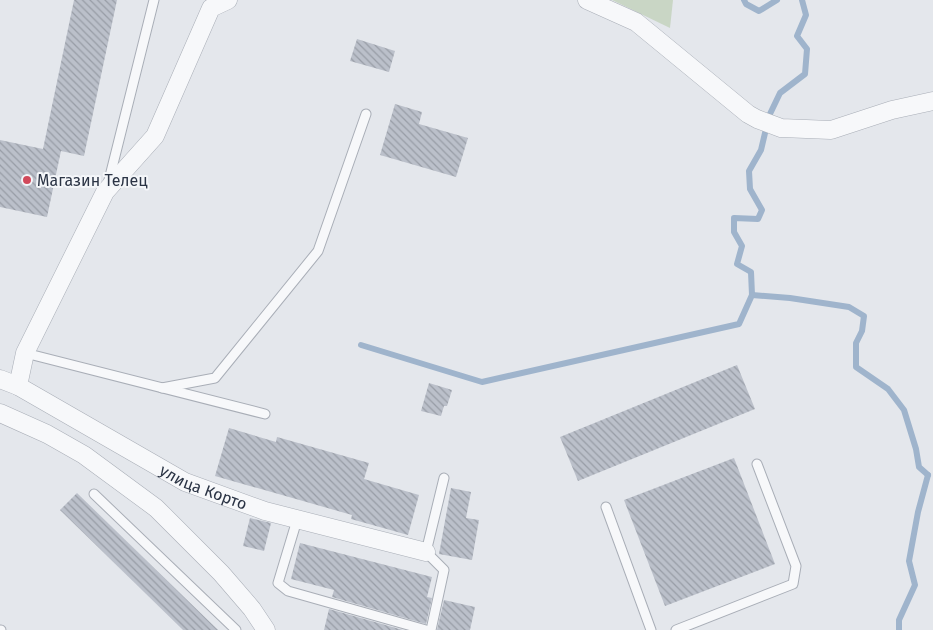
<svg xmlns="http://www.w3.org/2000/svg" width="933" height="630" viewBox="0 0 933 630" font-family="'Fira Sans',sans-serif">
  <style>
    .garden { fill: #c9d6c5 }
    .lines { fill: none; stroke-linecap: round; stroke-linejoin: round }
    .stream { stroke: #9fb4cc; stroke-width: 6 }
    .building { fill: url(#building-back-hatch) }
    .lane-casing { stroke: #a9aeb7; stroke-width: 11 }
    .street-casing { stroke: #a9aeb7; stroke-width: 19 }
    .lane { stroke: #f7f8fa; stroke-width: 9 }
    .street { stroke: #f7f8fa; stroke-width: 18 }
    .poi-dot { fill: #d1495b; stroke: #f4f6f9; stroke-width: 2 }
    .labels { text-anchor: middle; stroke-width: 4; stroke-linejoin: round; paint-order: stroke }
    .poi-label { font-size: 16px; fill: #2b3445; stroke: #f4f6f9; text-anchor: start }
    .street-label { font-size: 16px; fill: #2b3445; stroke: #f4f6f9 }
  </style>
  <defs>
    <pattern id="building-back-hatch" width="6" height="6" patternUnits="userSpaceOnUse" patternTransform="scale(1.25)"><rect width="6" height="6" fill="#bbc0ca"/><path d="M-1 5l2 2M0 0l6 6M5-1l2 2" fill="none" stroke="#989da6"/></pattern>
  </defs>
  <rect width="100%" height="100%" fill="#e4e7ec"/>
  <path class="garden" d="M 612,0 L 673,0 L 670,28 Z"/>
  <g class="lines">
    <g class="stream">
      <path d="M 744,0 L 746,4 L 759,11 L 777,0"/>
      <path d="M 802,0 L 806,15 L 797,36 L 807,49 L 805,74 L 780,93 L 769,116 L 761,150 L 749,171 L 750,189 L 762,210 L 758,219 L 734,218 L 734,232 L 742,246 L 737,264 L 751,272 L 752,295 L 790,298 L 849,307 L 864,316 L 862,331 L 856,343 L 856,367 L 888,389 L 904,410 L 916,449 L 919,467 L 928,475"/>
      <path d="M 361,345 L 482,382 L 739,324 L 752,295"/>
      <path d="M 899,630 L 899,620 L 915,585 L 909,561 L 918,512 L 928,475"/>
    </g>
  </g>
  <g class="building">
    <path d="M 74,0 L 117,0 L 84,156 L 61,151 L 47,217 L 0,207 L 0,140 L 43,149 Z"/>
    <path d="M 357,39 L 395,51 L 389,72 L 350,61 Z"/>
    <path d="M 395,104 L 422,112 L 419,124 L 468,138 L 456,177 L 380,155 Z"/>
    <path d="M 737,365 L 755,409 L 578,481 L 560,437 Z"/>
    <path d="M 429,383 L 452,390 L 447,406 L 444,406 L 441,416 L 421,411 Z"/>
    <path d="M 229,428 L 276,442 L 277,437 L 369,463 L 364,479 L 419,495 L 408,535 L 351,519 L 352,515 L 215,476 Z"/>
    <path d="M 734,458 L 775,564 L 665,606 L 624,500 Z"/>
    <path d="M 451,488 L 471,492 L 466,518 L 479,520 L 472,560 L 439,554 Z"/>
    <path d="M 77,493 L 218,630 L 183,630 L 60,510 Z"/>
    <path d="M 250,518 L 271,523 L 264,551 L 243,546 Z"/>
    <path d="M 300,543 L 432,577 L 427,597 L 432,598 L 426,624 L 332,597 L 334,590 L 291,579 Z"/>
    <path d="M 444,600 L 475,607 L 470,630 L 437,630 Z"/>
    <path d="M 329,609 L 403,630 L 324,630 Z"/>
  </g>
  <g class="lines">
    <defs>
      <g id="lane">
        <path d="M 108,184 L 154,0"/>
        <path d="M 25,353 L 265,414"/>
        <path d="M 162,388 L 215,378 L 318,251 L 366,114"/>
        <path d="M 94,494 L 236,630"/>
        <path d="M 606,507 L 651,630"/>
        <path d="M 297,520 L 278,583 L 288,591 L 426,630"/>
        <path d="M 0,630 L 1,630"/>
        <path d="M 431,630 L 444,570 L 426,552 L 444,478"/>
        <path d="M 676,630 L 793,584 L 796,566 L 757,464"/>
      </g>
      <g id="street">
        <path d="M 587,0 L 636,22 L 748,114 L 757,119 L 781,128 L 831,130 L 892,110 L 933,101"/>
        <path id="s1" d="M 0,379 L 18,386 L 185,482 L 265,511 L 426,552"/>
        <path d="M 18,386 L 25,353 L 105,192 L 155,136 L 211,8 L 228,0"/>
        <path d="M 0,413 L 47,434 L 84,455 L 156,508 L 221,573 L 252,609 L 266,630"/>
      </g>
    </defs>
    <use href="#lane" class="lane-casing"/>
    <use href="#street" class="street-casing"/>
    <use href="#lane" class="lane"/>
    <use href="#street" class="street"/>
  </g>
  <circle class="poi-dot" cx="27" cy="180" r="5"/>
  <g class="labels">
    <g class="poi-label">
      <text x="37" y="186">Магазин Телец</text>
    </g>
    <g class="street-label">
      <text dy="6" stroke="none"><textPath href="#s1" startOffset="231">улица Корто</textPath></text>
    </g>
  </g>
</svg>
